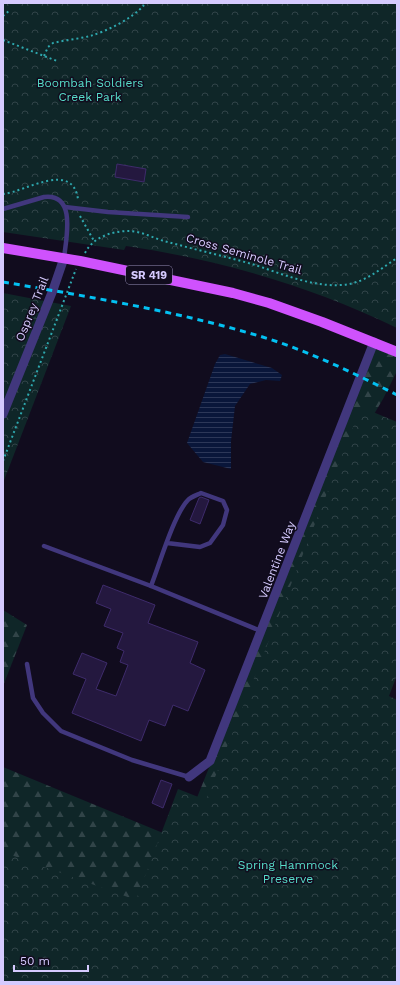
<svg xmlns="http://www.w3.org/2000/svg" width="400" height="985" viewBox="0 0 400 985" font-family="'Work Sans',sans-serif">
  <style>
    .forest { fill: url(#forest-firs) }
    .park { fill: url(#park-crowns) }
    .water { fill: url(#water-rules) }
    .building { fill: #24183f; stroke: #3e2b6b }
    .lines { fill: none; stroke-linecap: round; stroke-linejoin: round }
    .path { stroke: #2ea8ae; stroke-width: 2; stroke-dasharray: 2 3; stroke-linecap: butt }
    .lane { stroke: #41377d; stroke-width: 4.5 }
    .street { stroke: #41377d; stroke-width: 9 }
    .primary { stroke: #cf52fd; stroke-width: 10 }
    .rail { stroke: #03c1f2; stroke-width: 3; stroke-dasharray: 6 5; stroke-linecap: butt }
    .labels { text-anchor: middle; stroke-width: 3; stroke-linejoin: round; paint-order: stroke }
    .shield { fill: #110c1e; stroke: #9a91bb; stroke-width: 1 }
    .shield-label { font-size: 11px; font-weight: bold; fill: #d5cafe }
    .park-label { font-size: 12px; fill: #57ddc9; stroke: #110c1e }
    .street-label { font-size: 12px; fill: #d5cafe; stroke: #110c1e }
  </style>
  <defs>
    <pattern id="forest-firs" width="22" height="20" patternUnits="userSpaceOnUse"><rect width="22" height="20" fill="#0f2628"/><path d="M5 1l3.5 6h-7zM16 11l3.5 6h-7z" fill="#314448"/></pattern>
    <pattern id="park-crowns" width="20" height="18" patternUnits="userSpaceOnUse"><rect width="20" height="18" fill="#0f2628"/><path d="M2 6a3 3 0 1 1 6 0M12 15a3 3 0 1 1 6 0" fill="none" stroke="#314448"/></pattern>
    <pattern id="water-rules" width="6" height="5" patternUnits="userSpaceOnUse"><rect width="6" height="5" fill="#09163a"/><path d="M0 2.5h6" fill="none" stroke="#2c3758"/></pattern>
  </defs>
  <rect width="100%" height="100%" fill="#110c1e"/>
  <g class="forest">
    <path d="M 373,347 L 397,357 L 397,371 L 383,399 L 348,458 L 244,968 L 3,874 L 3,767 L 180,840 L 267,623 Z"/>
    <path d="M 3,610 L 27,625 L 3,686 Z"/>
  </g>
  <g class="park">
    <path d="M 3,3 L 397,3 L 397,328 C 311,286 220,260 126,246 L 124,250 L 3,232 Z"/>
    <path d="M 3,293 L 71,306 L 3,483 Z"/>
    <path d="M 361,407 L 397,422 L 397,675 L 389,696 L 397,700 L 397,982 L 3,982 L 3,852 L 136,900 L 178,789 L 206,800 Z"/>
  </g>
  <path class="water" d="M 225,354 L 272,368 L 282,375 L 280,381 L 266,380 L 250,384 L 235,406 L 231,441 L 231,469 L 203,462 L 187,443 L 215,364 L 220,355 Z"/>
  <g class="building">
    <path d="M 117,164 L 146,169 L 144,182 L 115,177 Z"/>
    <path d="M 201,497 L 209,500 L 200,524 L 190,520 L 199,498 Z"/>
    <path d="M 103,585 L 155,605 L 148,623 L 198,642 L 190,663 L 205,670 L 188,711 L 173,705 L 165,726 L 149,720 L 141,741 L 72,713 L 86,679 L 73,674 L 82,653 L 107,663 L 96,689 L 116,696 L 128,665 L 120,662 L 124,651 L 117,648 L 123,633 L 104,626 L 111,609 L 96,603 Z"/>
    <path d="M 161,780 L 172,784 L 163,808 L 152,803 Z"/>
  </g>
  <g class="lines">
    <g class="path">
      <path d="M 3,16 L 10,10"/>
      <path d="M 3,23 L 3,34"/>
      <path d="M 3,40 L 57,61"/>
      <path d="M 44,56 L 48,47 L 53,43 C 65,40 78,39 90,36 C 107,31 132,19 144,5"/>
      <path d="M 3,194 C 25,192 72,160 78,199"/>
      <path d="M 80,216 L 94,241"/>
      <path d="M 85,253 C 93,237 112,231 129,231 C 141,231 153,238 164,241 C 193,249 223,256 252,264 C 280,273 311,287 341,285 C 363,284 379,270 397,258"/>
      <path d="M 3,461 L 76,269"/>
    </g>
    <g class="lane">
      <path d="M 65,207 L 108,212 L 188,217"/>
      <path d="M 3,209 L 44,197 C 77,193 66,239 64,258"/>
      <path d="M 44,546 L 151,586 L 261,631"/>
      <path d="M 151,586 C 159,566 174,514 188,500 C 191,497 197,495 201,493 L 223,501 L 227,510 L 223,525 L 210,543 L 200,547 L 167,543"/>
      <path d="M 27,664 L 33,698 L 43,713 L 61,731 L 132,760 L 189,777"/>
    </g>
    <g class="street">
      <path d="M 3,414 L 53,290 L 64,258"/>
      <path d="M 189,777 L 210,761 L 374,342"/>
    </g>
    <path class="primary" d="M 3,248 L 80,261 L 233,293 L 269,303 L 322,322 L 397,352"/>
    <path class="rail" d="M 3,282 C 85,296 169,310 249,333 C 300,347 350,371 397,395"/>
  </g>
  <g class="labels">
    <rect class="shield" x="126" y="266" width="46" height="18" rx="3"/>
    <g class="shield-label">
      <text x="149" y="279">SR 419</text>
    </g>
    <g class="park-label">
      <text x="90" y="87">Boombah Soldiers<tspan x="90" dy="14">Creek Park</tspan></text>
      <text x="288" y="869">Spring Hammock<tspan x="288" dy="14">Preserve</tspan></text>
    </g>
    <g class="street-label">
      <text transform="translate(244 254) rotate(16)" y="4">Cross Seminole Trail</text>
      <text transform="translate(32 309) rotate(-68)" y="4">Osprey Trail</text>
      <text transform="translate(277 560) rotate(-69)" y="4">Valentine Way</text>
    </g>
  </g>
  <rect width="400" height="985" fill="none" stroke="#d5cafe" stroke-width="8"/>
  <path d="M14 965v6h74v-6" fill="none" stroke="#d5cafe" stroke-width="2"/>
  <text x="20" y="965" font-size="12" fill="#d5cafe" stroke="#110c1e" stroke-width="3" paint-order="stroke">50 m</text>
</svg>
